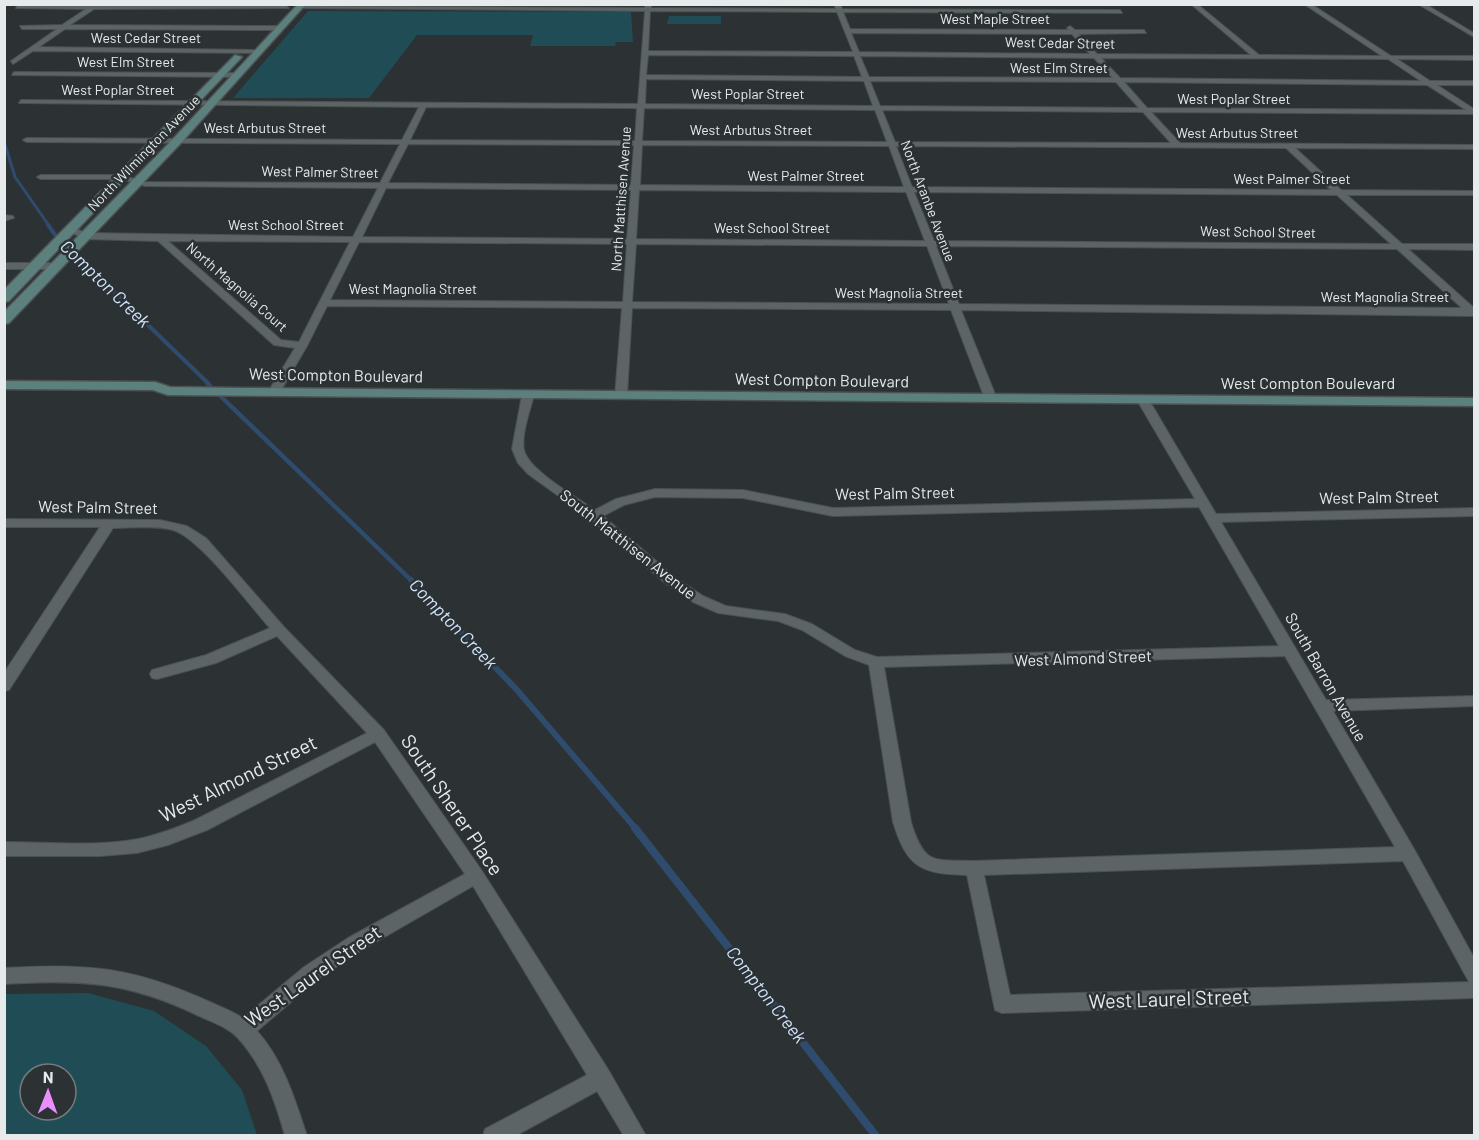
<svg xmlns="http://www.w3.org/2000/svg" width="1479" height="1140" viewBox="0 0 1479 1140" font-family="Barlow,sans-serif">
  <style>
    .green { fill: #204c55; fill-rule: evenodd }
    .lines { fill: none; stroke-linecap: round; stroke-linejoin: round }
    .stream-far4 { stroke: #2f4b6e; stroke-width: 3 }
    .stream-far3 { stroke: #2f4b6e; stroke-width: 4 }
    .stream-far2 { stroke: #2f4b6e; stroke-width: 4.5 }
    .stream-far1 { stroke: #2f4b6e; stroke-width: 6 }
    .stream { stroke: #2f4b6e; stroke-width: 8 }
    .street-casing { stroke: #4b5051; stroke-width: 2 }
    .secondary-casing { stroke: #4b5051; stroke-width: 3 }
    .street { fill: #5d6465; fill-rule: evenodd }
    .secondary { fill: #5c807e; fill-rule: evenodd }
    .labels { text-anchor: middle; stroke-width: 5; stroke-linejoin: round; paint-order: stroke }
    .far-street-label { font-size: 14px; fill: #e6eaea; stroke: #2c3233 }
    .street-label { font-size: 16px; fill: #e6eaea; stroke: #2c3233 }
    .water-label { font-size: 18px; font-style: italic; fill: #d2e4fd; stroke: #2c3233 }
    .near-street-label { font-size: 20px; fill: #e6eaea; stroke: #2c3233 }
  </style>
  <rect width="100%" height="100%" fill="#2c3233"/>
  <g class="green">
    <path d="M 308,11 L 631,12 L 633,42 L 615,42 L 616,46 L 530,46 L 533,35 L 417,35 L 369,98 L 233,98 Z"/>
    <path d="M 669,16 L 721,16 L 721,24 L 667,24 Z"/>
    <path d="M 88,993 L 154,1011 L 206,1046 L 242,1090 L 257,1135 L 5,1135 L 5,994 ZM 30,1074 L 66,1074 L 66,1110 L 30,1110 Z"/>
  </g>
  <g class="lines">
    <path class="stream-far4" d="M 4,141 L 15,177 L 50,227"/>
    <path class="stream-far3" d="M 48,225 L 56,236 L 209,384"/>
    <path class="stream-far2" d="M 207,383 L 413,582"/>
    <path class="stream-far1" d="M 411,580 L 517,690 L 637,830"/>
    <path class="stream" d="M 635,828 L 876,1136"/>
    <defs>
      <g id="street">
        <path d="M 645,4 L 651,4 L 651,8 L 836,9 L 834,4 L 840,4 L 842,9 L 1120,10 L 1122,13 L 843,12 L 850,29 L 1069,30 L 1067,28 L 1070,26 L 1075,30 L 1144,30 L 1146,33 L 1078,34 L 1097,54 L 1251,55 L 1191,4 L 1197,4 L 1259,55 L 1382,56 L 1304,4 L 1311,4 L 1391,56 L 1474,56 L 1474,60 L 1397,59 L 1430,81 L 1474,81 L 1474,85 L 1437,85 L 1474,109 L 1474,114 L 1151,112 L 1180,143 L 1474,145 L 1474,149 L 1295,148 L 1341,190 L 1474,191 L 1474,195 L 1347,195 L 1402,244 L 1474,244 L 1474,250 L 1408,249 L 1474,308 L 1474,316 L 961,310 L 997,399 L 991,402 L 985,399 L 951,310 L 632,308 L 627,396 L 621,399 L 615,396 L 622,308 L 327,306 L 307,346 L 280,392 L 274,395 L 268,392 L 295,348 L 274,345 L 158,241 L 84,239 L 67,230 L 71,227 L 86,233 L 353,237 L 378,188 L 145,186 L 121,179 L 41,179 L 37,177 L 41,175 L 121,175 L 145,182 L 380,183 L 400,144 L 27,142 L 23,140 L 27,138 L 402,140 L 419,107 L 19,103 L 21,100 L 638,104 L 645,11 L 296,8 L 299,6 L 645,8 ZM 650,11 L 837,12 L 853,52 L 648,51 ZM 851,33 L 1072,34 L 1090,54 L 859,52 ZM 648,55 L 854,56 L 862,77 L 646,75 ZM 860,56 L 1094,58 L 1113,78 L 869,77 ZM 1101,58 L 1388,59 L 1421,81 L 1120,78 ZM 646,79 L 864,81 L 873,106 L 645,104 ZM 870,81 L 1116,82 L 1139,108 L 880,106 ZM 1124,82 L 1427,85 L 1466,110 L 1147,108 ZM 426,107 L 637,108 L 635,141 L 410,140 ZM 644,108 L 875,110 L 887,142 L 642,141 ZM 882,110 L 1143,112 L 1171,143 L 895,142 ZM 408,144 L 634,145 L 631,185 L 388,183 ZM 642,145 L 889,146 L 904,187 L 640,185 ZM 896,146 L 1286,148 L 1331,190 L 912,187 ZM 386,188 L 631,190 L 627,239 L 362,237 ZM 639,190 L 906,192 L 925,241 L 636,239 ZM 914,192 L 1337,195 L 1391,244 L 934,241 ZM 168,241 L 350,242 L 299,342 L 281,340 ZM 359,242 L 627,244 L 623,302 L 330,300 ZM 636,244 L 927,246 L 949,304 L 632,302 ZM 936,246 L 1397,249 L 1462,308 L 959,304 Z"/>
        <path d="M 1418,4 L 1425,4 L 1474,33 L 1474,37 Z"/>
        <path d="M 18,5 L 286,6 L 289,8 L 94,9 L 70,25 L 280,26 L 283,28 L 280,30 L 65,29 L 39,47 L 262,50 L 260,53 L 33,51 L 13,64 L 11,61 L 57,29 L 22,29 L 20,26 L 62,25 L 86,9 L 16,8 Z"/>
        <path d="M 14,72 L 237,73 L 240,75 L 237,77 L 12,75 Z"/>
        <path d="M 4,215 L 13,216 L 14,218 L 4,221 Z"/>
        <path d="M 4,263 L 55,263 L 60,266 L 55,269 L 4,269 Z"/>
        <path d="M 528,392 L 534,395 C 530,411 521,434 524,450 C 528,470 578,498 595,510 L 616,499 L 655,489 L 743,490 L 833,508 L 1195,499 L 1137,400 L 1143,397 L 1149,400 L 1216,514 L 1474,508 L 1474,516 L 1221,522 L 1326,700 L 1474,696 L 1474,706 L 1333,711 L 1414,849 L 1474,958 L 1474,998 L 1002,1013 L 995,1010 L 967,875 C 920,874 907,867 893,822 L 869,665 L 845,656 L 802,630 L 778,621 L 718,613 L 693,602 L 665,583 L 589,518 L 528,474 L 518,463 L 512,449 L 522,395 ZM 655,497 L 743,498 L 833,516 L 1199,507 L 1279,646 L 877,657 L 855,650 L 812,624 L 785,614 L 726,606 L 703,596 L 675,577 L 603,516 L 624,505 ZM 1285,656 L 1395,847 L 974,861 C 933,860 924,865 911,822 L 884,667 ZM 1403,861 L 1469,982 L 1010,995 L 984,875 Z"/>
        <path d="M 4,519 L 160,520 L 187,526 L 206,538 L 284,627 L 384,730 L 482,871 L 609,1071 L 646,1136 L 624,1136 L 597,1091 L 515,1136 L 483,1136 L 485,1129 L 587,1075 L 473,886 L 362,950 L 318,979 L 257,1031 C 283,1060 295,1099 307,1136 L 285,1136 C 275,1100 263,1065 237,1037 C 226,1026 211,1022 197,1015 C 125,981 83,980 4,984 L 4,968 C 88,963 133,967 210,1002 C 221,1007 232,1011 243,1018 L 304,967 L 348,938 L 465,874 L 375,742 L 207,830 L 168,845 L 137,853 L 100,856 L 4,856 L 4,842 C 48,842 95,847 138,839 C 158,835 176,828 195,820 L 367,733 L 277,636 L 216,663 L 157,679 L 152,678 L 150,674 L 152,670 L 206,655 L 270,628 C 249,605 200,538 173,530 C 154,525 132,528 113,528 L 9,690 L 4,691 L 4,673 L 100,527 L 4,527 Z"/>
      </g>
      <g id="secondary">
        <path d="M 298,4 L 306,4 L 181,143 L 9,323 L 4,324 L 4,312 L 173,139 Z"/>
        <path d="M 235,55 L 242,57 L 9,301 L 4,302 L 4,290 Z"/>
        <path d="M 4,381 L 155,382 L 170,387 L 246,388 L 1474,398 L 1474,406 L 168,395 L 153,390 L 4,389 Z"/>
      </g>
    </defs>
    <use href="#street" class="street-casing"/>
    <use href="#secondary" class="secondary-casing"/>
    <use href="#street" class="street"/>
    <use href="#secondary" class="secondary"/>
  </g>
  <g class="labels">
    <g class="far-street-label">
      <text x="995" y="24">West Maple Street</text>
      <text x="146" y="43">West Cedar Street</text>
      <text transform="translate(1060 43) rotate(1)" y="5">West Cedar Street</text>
      <text x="126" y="67">West Elm Street</text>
      <text x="1059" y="73">West Elm Street</text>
      <text x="118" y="95">West Poplar Street</text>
      <text x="748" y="99">West Poplar Street</text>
      <text x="1234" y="104">West Poplar Street</text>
      <text x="265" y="133">West Arbutus Street</text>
      <text x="751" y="135">West Arbutus Street</text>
      <text x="1237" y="138">West Arbutus Street</text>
      <text transform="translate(144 153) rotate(-46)" y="5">North Wilmington Avenue</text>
      <text transform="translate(320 172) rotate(1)" y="5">West Palmer Street</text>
      <text x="806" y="181">West Palmer Street</text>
      <text x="1292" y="184">West Palmer Street</text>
      <text transform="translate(621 199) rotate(-86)" y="5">North Matthisen Avenue</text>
      <text transform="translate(928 201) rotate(69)" y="5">North Aranbe Avenue</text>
      <text x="286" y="230">West School Street</text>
      <text x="772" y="233">West School Street</text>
      <text transform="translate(1258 232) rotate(1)" y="5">West School Street</text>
      <text transform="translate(237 287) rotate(41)" y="5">North Magnolia Court</text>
      <text x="413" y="294">West Magnolia Street</text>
      <text x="899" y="298">West Magnolia Street</text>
      <text x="1385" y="302">West Magnolia Street</text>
    </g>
    <g class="street-label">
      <text transform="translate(336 375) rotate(1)" y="6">West Compton Boulevard</text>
      <text transform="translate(822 380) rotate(1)" y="6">West Compton Boulevard</text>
      <text x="1308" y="389">West Compton Boulevard</text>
      <text transform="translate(895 493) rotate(-1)" y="6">West Palm Street</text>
      <text transform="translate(1379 497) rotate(-1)" y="6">West Palm Street</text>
      <text transform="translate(98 507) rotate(1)" y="6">West Palm Street</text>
      <text transform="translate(628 544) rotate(38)" y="6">South Matthisen Avenue</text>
      <text transform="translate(1083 658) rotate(-2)" y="6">West Almond Street</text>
      <text transform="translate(1326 677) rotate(60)" y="6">South Barron Avenue</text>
    </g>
    <g class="water-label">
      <text transform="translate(105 284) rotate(44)" y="6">Compton Creek</text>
      <text transform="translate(453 624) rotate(46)" y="6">Compton Creek</text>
      <text transform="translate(766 995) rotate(52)" y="6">Compton Creek</text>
    </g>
    <g class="near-street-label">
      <text transform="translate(238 779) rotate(-26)" y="7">West Almond Street</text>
      <text transform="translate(452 805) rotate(56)" y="7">South Sherer Place</text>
      <text transform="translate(313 976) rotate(-35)" y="7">West Laurel Street</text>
      <text transform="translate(1169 999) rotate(-2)" y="7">West Laurel Street</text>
    </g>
  </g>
  <rect width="1479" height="1140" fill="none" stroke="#e6eaea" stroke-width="12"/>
  <g transform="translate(48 1092) rotate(1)"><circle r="28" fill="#2c3233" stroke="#767c7c" stroke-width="1.5"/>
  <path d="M0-4.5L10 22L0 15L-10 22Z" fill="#ea8dfd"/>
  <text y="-9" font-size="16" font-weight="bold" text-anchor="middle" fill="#e6eaea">N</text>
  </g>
</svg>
